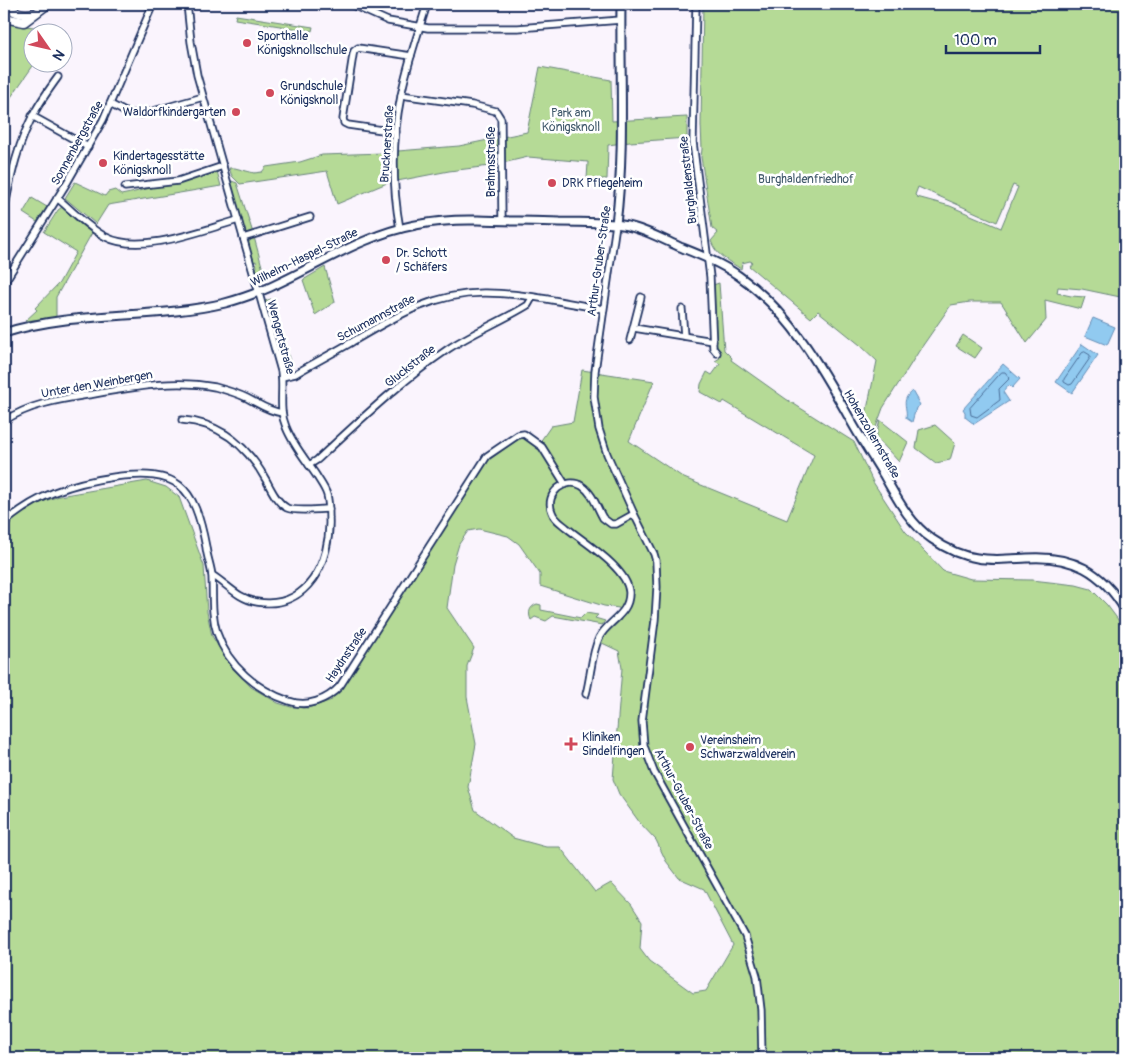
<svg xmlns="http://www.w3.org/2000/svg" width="1129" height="1062" viewBox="0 0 1129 1062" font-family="Pangolin,sans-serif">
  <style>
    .green { fill: #b5da96; stroke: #68847a; fill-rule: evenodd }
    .water { fill: #91caf0; stroke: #628cb6 }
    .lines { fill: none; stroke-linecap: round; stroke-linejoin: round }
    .shore { stroke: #4a6d98; stroke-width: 1 }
    .minor-casing { stroke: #1b2f5e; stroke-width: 9 }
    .tertiary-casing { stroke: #1b2f5e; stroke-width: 11 }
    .secondary-casing { stroke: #1b2f5e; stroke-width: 11 }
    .minor { stroke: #fff; stroke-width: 5.5 }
    .tertiary { stroke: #fff; stroke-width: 7 }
    .secondary { stroke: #fff; stroke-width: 8 }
    .poi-dot { fill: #d1495b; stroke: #fff; stroke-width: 2 }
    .labels { text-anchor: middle; stroke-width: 5; stroke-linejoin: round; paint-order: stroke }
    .poi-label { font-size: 12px; fill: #1b2f5e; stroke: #fff; text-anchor: start }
    .park-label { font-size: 12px; fill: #425a6c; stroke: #fff }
    .street-label { font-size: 12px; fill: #1b2f5e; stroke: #fff }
  </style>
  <rect width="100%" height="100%" fill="#faf4fd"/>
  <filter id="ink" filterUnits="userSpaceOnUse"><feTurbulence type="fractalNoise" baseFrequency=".02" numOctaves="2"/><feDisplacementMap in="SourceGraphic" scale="10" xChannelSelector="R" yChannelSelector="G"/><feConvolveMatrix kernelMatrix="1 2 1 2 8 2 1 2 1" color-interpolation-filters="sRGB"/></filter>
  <g filter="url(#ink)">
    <g class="green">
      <path d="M 703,4 L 1125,4 L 1125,298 L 1082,289 L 1058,287 L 1057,293 L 1071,296 L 1085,297 L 1081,309 L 1045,300 L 1046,320 L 1027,343 L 1001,302 L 970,302 L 951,305 L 919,351 L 883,408 L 872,438 L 864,424 L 877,361 L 860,345 L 818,311 L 811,318 L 749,266 L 752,262 L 750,261 L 742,263 L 741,269 C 729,261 716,256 711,241 L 718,233 L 712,228 L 701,157 L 702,149 L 701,125 ZM 1013,185 L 1018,187 L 1001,228 L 950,206 L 917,197 L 915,195 L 918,187 L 997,222 Z"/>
      <path d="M 236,15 L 313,27 L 312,31 L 235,19 Z"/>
      <path d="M 9,24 L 34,27 L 37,32 L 32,32 L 32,62 L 35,63 L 4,107 L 4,25 Z"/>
      <path d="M 540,67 L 611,80 L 612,121 L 687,117 L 687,138 L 630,142 L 608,145 L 607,179 L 587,179 L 588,162 L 528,157 L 490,166 L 449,171 L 387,183 L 337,204 L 327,171 L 240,184 L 232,176 L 229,168 L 235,168 L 254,173 L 262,172 L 266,167 L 300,162 L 322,155 L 384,153 L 398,151 L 459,146 L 527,132 Z"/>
      <path d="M 217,171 L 221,186 L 108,205 L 96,224 L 65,198 L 75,182 L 105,196 L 108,192 L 115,190 L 121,195 C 133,193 144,189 156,187 C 177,182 197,178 217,171 Z"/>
      <path d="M 229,180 L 237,183 L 253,233 L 246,234 Z"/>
      <path d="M 32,198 L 47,207 L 37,222 L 23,213 Z"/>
      <path d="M 62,207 L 93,231 L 56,297 L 56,317 L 25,321 L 37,310 L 35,308 L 59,283 L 76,252 L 44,232 L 58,210 Z"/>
      <path d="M 254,237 L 266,281 L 260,283 L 256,268 L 257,267 L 256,261 L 254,262 L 248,243 Z"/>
      <path d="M 325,267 L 335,302 L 315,315 L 303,280 Z"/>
      <path d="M 719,283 L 724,350 L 732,358 L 731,360 L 786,399 L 854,442 L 873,482 L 905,531 L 943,571 L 971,579 L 1032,580 L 1076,585 L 1091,589 L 1107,605 L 1125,629 L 1125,1058 L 4,1058 L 4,527 L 28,507 L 59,496 L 147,481 L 166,487 L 179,497 L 204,566 L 207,612 L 212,636 L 230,665 L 251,687 L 278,703 L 291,707 L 308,708 L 332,700 L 331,698 L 336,693 L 489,460 L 519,439 L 524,438 L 537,446 L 551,426 L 573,422 L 582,370 L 654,381 L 629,441 L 684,478 L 787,520 L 814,455 L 724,401 L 722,404 L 700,392 L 701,384 L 707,372 L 712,375 L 720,364 L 715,361 L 720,358 L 716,343 L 713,285 ZM 479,529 L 508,536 L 519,544 L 540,574 L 540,586 L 604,606 L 619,608 L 621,620 L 605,635 L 600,642 L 619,651 L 622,668 L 613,779 L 619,794 L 640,823 L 656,840 L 666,861 L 679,878 L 704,889 L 733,945 L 706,991 L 693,993 L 649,961 L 640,949 L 642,921 L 631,904 L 611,883 L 595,892 L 560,847 L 546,847 L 513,838 L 475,810 L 468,787 L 476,744 L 467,697 L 467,666 L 474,648 L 447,608 L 453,564 L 459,544 L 468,531 Z"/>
      <path d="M 271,299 L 279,322 L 272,324 L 265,301 Z"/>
      <path d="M 280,326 L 292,369 L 287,368 L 284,365 L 273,329 Z"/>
      <path d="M 963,335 L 982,348 L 975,358 L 956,346 Z"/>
      <path d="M 880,420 L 908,442 L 899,462 L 876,437 Z"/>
      <path d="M 935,425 L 955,443 L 950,460 L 936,463 L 916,448 L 919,430 Z"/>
      <path d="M 537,604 L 541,605 L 541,610 L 581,618 L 586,613 L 598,615 L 595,618 L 605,621 L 602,625 L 553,616 L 546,621 L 535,617 L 531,620 C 528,613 529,607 537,604 Z"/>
    </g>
    <g class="water">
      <path d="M 1093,318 L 1115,327 L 1107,345 L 1085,336 Z"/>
      <path d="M 1082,344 L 1098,355 L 1072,393 L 1056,382 Z"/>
      <path d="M 1003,364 L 1020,379 L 1012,388 L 1009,385 L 1003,392 L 1009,401 L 974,424 L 965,417 L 965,412 L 963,409 Z"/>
      <path d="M 912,391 L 920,405 L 916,408 L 912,422 L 906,418 C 908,407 900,401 912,391 Z"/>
    </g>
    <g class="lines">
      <g class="shore">
        <path d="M 1085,352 L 1090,355 L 1090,358 L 1072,384 L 1069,385 L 1064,382 L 1064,379 L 1082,353 Z"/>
        <path d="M 1002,372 L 1005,372 L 1010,378 L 999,389 L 1000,400 L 977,417 L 971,415 L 970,408 Z"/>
      </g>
      <defs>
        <g id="minor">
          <path d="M 187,4 L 191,42 L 197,75 L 281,371 C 284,390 278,409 286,427 C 293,445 306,460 316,475 C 320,482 325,488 327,495 C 329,502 329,510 329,518 C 331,561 308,610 257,602 C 238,599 227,584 212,575"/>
          <path d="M 350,4 L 388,21 L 428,28 L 518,28 L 621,20"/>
          <path d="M 696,4 L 693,142 L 710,277 L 713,348 L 717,353"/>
          <path d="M 401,95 L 472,105 L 496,111 L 501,119 L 502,220"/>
          <path d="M 110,104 L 127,113 L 143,114 L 203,97"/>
          <path d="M 32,116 L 88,147"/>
          <path d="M 396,132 L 348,125 L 344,123 L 343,119 L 353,55 L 354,51 L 358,48 L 411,56"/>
          <path d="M 125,187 L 178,181 L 223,166"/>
          <path d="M 57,198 C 73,211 88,228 106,237 C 140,255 203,230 238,220"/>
          <path d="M 4,211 C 11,176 18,141 36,110 C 42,99 50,88 58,77"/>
          <path d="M 616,224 L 595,371 L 594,397 L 599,429 L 607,454 L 634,514 L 654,554 L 656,561 L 657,587 L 655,620 L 642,721 L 644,746 L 654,772 L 745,936 L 757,976 L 761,1010 L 762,1058"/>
          <path d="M 400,229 C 392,185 392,140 401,96 C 407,64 418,34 427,4"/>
          <path d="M 243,238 L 310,217"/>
          <path d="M 4,283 L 68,181 L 103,120 L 153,4"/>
          <path d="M 682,309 L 684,336"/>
          <path d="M 634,328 L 713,341"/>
          <path d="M 630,340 L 641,297"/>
          <path d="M 282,377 L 295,374 C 314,363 333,353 352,342 C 394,317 435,292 486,293 C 525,293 565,303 603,309"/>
          <path d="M 182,420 C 221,423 248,447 266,480 C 271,489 277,503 287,508 C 296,512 319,509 329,509"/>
          <path d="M 4,421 C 31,403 63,399 94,394 C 135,387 174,379 215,387 C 226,390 237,393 247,398 C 259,404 268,411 282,413"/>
          <path d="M 309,465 L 317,460 C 359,421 401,381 448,349 C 474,332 502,321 528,305 L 532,298"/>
          <path d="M 4,523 C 37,495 71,483 114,477 C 178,469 194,484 206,547 C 207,557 211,566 212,576 C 213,596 211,614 217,633 C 228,666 257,690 289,701 C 307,708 327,700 340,686 L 487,456 L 518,435 L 524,434 L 542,447 L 565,484"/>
          <path d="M 586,694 C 591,676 591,655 599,638 C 607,621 630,615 629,592 C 627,568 585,543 567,528 C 561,523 554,519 552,512 C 544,493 566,476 582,486 C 593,493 597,508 603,518 L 611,524 L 616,524 L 634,514"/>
        </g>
        <g id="tertiary">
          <path d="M 616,224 C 625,151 620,77 621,4"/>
          <path d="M 4,333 C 75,310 153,320 225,303 C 277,290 318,260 367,240 C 401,225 441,219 478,220 C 506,221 533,221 560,222 C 581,222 602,222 622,225 C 642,228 662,239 680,247 C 700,255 721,263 739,276 C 790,312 821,367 851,421 C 861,439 872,456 883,474 C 897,498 909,523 932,539 C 945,548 961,556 977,558 C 994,561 1010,559 1027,558 C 1072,555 1102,571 1125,610"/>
        </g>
        <g id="secondary">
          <path d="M 4,6 C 15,12 22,16 34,13"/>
          <path d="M 4,18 L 24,22 L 48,4"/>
        </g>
      </defs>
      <use href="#minor" class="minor-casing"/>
      <use href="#tertiary" class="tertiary-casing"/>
      <use href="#secondary" class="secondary-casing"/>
      <use href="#minor" class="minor"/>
      <use href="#tertiary" class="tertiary"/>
      <use href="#secondary" class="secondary"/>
    </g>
  </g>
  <g class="poi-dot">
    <circle cx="247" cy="43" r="5"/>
    <circle cx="270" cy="93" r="5"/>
    <circle cx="236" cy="112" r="5"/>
    <circle cx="103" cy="163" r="5"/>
    <circle cx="552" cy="183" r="5"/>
    <circle cx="386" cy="260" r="5"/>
    <path d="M568.5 736.5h5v5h5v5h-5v5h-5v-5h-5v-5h5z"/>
    <circle cx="690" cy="747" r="5"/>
  </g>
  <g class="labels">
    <g class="poi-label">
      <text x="257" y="40">Sporthalle<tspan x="257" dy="14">Königsknollschule</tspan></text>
      <text x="280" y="90">Grundschule<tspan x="280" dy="14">Königsknoll</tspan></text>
      <text x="226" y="116" text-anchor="end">Waldorfkindergarten</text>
      <text x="113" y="160">Kindertagesstätte<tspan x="113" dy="14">Königsknoll</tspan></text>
      <text x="562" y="187">DRK Pflegeheim</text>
      <text x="396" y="257">Dr. Schott<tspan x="396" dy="14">/ Schäfers</tspan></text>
      <text x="582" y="741">Kliniken<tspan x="582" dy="14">Sindelfingen</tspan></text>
      <text x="700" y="744">Vereinsheim<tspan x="700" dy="14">Schwarzwaldverein</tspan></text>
    </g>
    <g class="park-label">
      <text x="571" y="117">Park am<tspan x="571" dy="14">Königsknoll</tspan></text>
      <text x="806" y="183">Burghaldenfriedhof</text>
    </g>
    <g class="street-label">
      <text transform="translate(77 143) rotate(-61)" y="4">Sonnenbergstraße</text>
      <text transform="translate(387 144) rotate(-86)" y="4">Brucknerstraße</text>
      <text transform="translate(491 162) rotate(-90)" y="4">Brahmsstraße</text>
      <text transform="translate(688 180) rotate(-96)" y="4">Burghaldenstraße</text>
      <text transform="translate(304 257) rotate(-26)" y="4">Wilhelm-Haspel-Straße</text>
      <text transform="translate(599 261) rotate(-82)" y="4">Arthur-Gruber-Straße</text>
      <text transform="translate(376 318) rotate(-28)" y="4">Schumannstraße</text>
      <text transform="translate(281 337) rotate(75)" y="4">Wengertstraße</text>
      <text transform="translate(410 366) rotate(-38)" y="4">Gluckstraße</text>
      <text transform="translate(97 384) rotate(-10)" y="4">Unter den Weinbergen</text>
      <text transform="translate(872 434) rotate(60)" y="4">Hohenzollernstraße</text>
      <text transform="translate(346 655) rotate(-56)" y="4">Haydnstraße</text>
      <text transform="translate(684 799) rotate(62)" y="4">Arthur-Gruber-Straße</text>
    </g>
  </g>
  <rect width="1129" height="1062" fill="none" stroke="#fff" stroke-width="20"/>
  <rect x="10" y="10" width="1109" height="1042" fill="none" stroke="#1b2f5e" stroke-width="2" filter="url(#ink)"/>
  <g transform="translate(48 48) rotate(124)"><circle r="24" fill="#ffffff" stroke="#a4acbf"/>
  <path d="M0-4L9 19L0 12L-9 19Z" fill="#d1495b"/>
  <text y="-8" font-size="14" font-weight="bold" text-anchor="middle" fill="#1b2f5e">N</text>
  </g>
  <path d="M946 45v8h94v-8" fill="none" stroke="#1b2f5e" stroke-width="2.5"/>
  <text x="954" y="45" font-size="15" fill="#1b2f5e" stroke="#ffffff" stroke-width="4" paint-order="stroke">100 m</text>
</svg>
